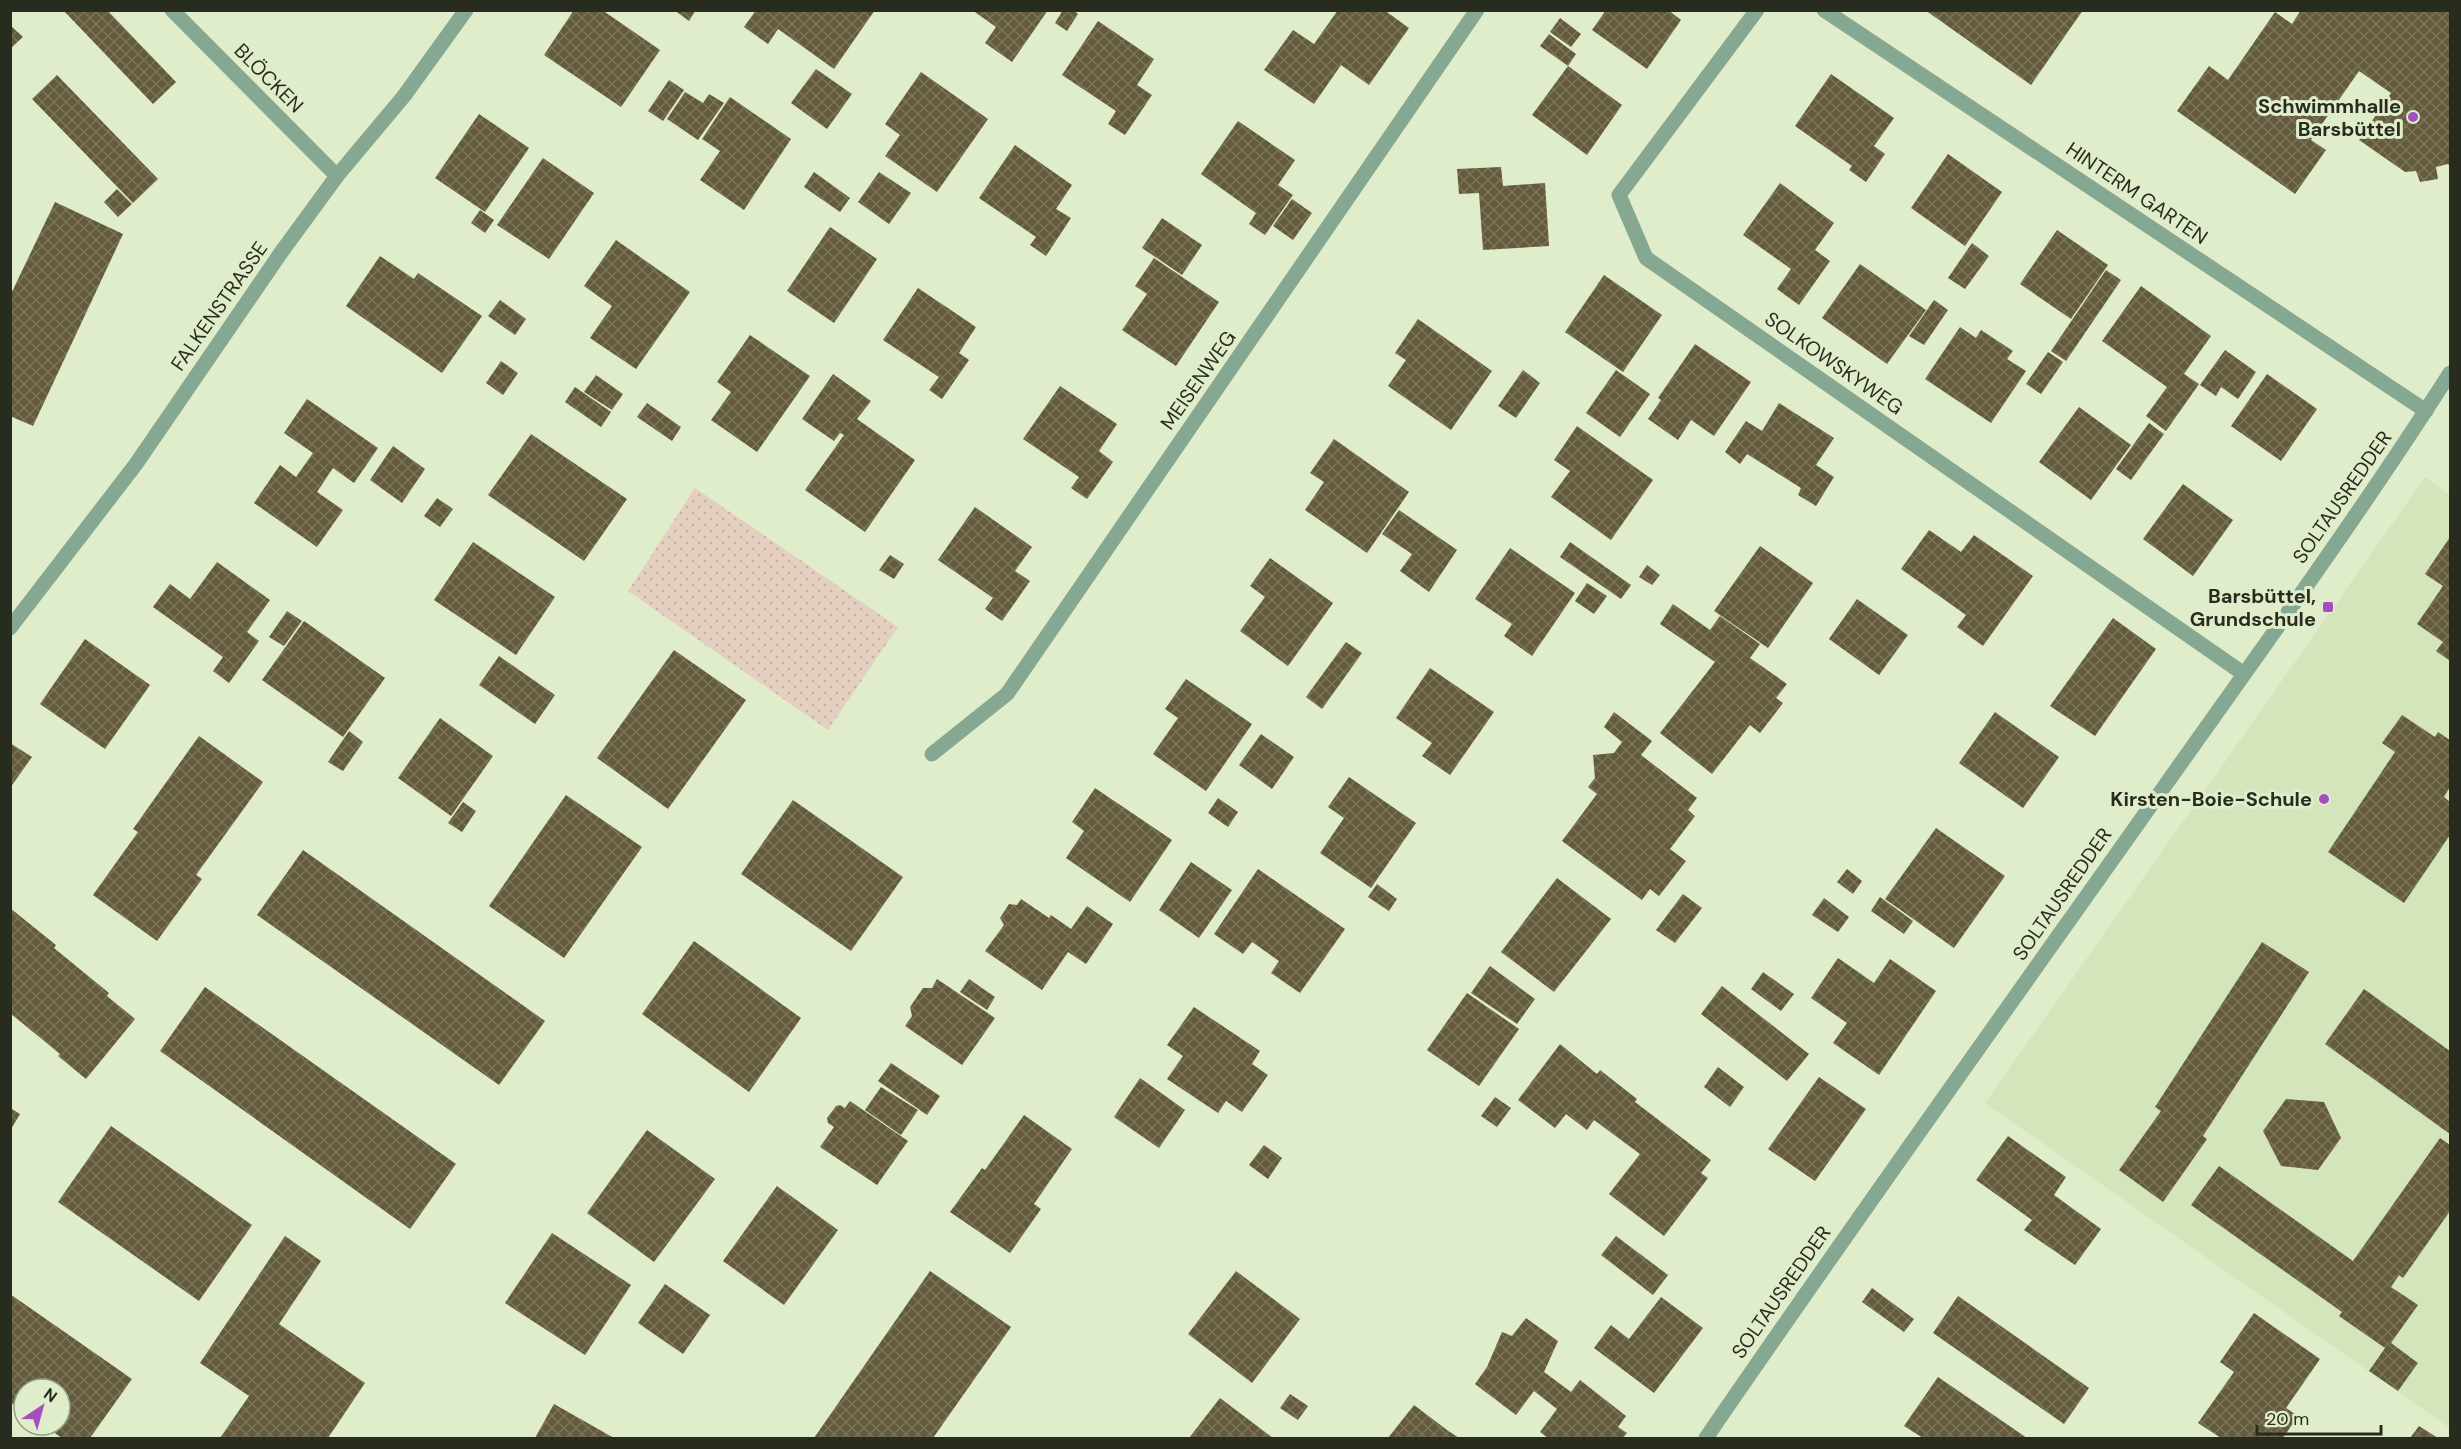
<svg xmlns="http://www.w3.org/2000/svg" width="2461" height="1449" viewBox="0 0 2461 1449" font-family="'DM Sans',sans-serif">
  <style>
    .built { fill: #d5e5bb }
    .grass { fill: url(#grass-dots) }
    .building { fill: url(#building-cross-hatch) }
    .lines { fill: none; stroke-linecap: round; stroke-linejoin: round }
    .street { stroke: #86a893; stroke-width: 15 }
    .poi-dot { fill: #a54fbd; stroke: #e0edca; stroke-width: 2 }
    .labels { text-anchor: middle; stroke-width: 6; stroke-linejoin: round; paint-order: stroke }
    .street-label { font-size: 20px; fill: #272c1f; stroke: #e0edca }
    .poi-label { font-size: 20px; font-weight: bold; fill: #272c1f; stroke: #e0edca; text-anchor: end }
  </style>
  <defs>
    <pattern id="grass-dots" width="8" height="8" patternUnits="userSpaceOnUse" patternTransform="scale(1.5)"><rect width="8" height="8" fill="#e4cfc0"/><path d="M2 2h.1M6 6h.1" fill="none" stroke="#c4b2a5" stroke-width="1.8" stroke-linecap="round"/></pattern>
    <pattern id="building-cross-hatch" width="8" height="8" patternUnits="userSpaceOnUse" patternTransform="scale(1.5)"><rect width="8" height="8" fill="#645a3c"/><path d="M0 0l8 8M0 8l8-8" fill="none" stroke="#7a745c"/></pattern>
  </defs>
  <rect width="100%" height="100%" fill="#e0edca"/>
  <path class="built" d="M 2425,477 L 2450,495 L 2450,1428 L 1985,1103 Z"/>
  <path class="grass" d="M 695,488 L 898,627 L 828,730 L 628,591 Z"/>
  <g class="building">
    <path d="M 63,10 L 107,10 L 176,82 L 153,104 Z"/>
    <path d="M 574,10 L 602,10 L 660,50 L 621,107 L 544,55 Z"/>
    <path d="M 674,10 L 696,10 L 689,21 Z"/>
    <path d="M 756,10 L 875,10 L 834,69 L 778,29 L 768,44 L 744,27 Z"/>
    <path d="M 972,10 L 1048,10 L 1012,62 L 985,43 L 996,27 Z"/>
    <path d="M 1063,10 L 1073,10 L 1078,14 L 1067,31 L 1055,23 Z"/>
    <path d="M 1338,10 L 1384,10 L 1409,28 L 1369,85 L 1341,65 L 1314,104 L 1264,70 L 1293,30 L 1314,44 Z"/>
    <path d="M 1606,10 L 1668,10 L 1681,20 L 1647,69 L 1592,30 Z"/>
    <path d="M 1925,10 L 2083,10 L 2031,85 Z"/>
    <path d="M 2301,10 L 2450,10 L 2450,166 L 2448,164 L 2436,167 L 2438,179 L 2420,182 L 2416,171 L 2405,172 L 2359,140 L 2391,93 L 2359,71 L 2311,140 L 2326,150 L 2295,194 L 2177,111 L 2209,66 L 2228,80 L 2275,12 L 2292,24 Z"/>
    <path d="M 1560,18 L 1581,34 L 1571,47 L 1550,32 Z"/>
    <path d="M 1098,21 L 1154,59 L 1137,85 L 1152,95 L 1125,135 L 1108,124 L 1116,111 L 1062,75 Z"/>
    <path d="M 10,25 L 23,37 L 10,49 Z"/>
    <path d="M 1549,34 L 1576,54 L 1568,66 L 1622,105 L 1587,155 L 1532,115 L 1568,66 L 1540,46 Z"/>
    <path d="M 816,69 L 852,94 L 827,129 L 791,103 Z"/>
    <path d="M 921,72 L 988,119 L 937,192 L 885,156 L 900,135 L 885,124 Z"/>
    <path d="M 1831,74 L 1894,118 L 1874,146 L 1885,154 L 1866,182 L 1849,170 L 1852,166 L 1795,126 Z"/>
    <path d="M 57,75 L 158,179 L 133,203 L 32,99 Z"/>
    <path d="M 669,80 L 684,90 L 663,121 L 648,111 Z"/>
    <path d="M 685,92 L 703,103 L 709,94 L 724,103 L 698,140 L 667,119 Z"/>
    <path d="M 730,97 L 791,139 L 744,210 L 700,180 L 720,151 L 702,139 Z"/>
    <path d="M 479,114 L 529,148 L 485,212 L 435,178 Z"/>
    <path d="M 1238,121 L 1295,160 L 1278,185 L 1293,195 L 1265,235 L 1249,224 L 1256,213 L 1201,174 Z"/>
    <path d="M 1015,145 L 1072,185 L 1056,209 L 1071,218 L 1046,256 L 1030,245 L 1036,237 L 979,198 Z"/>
    <path d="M 1948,154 L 2002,192 L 1965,246 L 1911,208 Z"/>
    <path d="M 543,158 L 594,193 L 549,259 L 497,225 Z"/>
    <path d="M 1501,167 L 1503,186 L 1545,183 L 1549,246 L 1483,250 L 1479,193 L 1459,194 L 1457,169 Z"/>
    <path d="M 814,172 L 850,198 L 840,212 L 804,187 Z"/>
    <path d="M 879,172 L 911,193 L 889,224 L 858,202 Z"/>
    <path d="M 1780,183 L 1834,223 L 1815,250 L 1830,261 L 1799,305 L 1777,289 L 1791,269 L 1743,235 Z"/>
    <path d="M 117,189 L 132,204 L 118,217 L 104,202 Z"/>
    <path d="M 1292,199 L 1312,213 L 1293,240 L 1273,226 Z"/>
    <path d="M 55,202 L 123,234 L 33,426 L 10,416 L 10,296 Z"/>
    <path d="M 480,210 L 494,220 L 485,233 L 471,223 Z"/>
    <path d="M 1162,218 L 1202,245 L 1182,275 L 1142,248 Z"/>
    <path d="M 830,227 L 877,259 L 834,323 L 787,291 Z"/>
    <path d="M 2057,230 L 2108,265 L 2071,319 L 2020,284 Z"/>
    <path d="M 616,240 L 690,292 L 636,369 L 590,338 L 612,306 L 584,286 Z"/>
    <path d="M 1972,243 L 1989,256 L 1965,289 L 1948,278 Z"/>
    <path d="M 380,256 L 414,279 L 418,273 L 482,316 L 442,373 L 346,306 Z"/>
    <path d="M 1154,258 L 1219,302 L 1176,366 L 1122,330 L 1147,294 L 1135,286 Z"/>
    <path d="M 1860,264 L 1926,310 L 1887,364 L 1822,318 Z"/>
    <path d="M 2106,270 L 2121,280 L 2066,361 L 2051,351 Z"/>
    <path d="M 1604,275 L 1662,315 L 1623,372 L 1565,332 Z"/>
    <path d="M 2141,286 L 2211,336 L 2184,374 L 2199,384 L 2166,431 L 2146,416 L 2167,387 L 2102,341 Z"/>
    <path d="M 918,288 L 976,327 L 959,353 L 969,360 L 942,399 L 929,390 L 939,377 L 883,340 Z"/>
    <path d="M 500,300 L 526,319 L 515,335 L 488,316 Z"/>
    <path d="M 1934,300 L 1948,310 L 1924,345 L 1909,336 Z"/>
    <path d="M 1418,319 L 1492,371 L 1451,430 L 1388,386 L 1406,360 L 1395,353 Z"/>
    <path d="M 1960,327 L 1976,338 L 1981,330 L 2013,351 L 2007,359 L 2026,371 L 1991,423 L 1925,379 Z"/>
    <path d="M 750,335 L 810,376 L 757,452 L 711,420 L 731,392 L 717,382 Z"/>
    <path d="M 1695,344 L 1751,382 L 1714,436 L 1691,420 L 1678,440 L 1648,419 L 1661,400 L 1658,398 Z"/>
    <path d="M 2225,350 L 2256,372 L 2238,399 L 2221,387 L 2216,396 L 2200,385 Z"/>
    <path d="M 2048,352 L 2063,362 L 2041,394 L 2026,384 Z"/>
    <path d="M 501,361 L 518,373 L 503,395 L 486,383 Z"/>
    <path d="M 1523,370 L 1540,383 L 1516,418 L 1498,406 Z"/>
    <path d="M 1616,370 L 1650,394 L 1620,437 L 1586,413 Z"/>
    <path d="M 833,374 L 871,401 L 857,419 L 915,460 L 865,532 L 805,490 L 844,435 L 840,433 L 834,441 L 802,419 Z"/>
    <path d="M 2267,374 L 2317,409 L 2281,461 L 2231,426 Z"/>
    <path d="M 596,375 L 623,394 L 612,410 L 584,392 Z"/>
    <path d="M 1060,386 L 1117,424 L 1099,451 L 1113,462 L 1087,499 L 1071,488 L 1079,477 L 1023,439 Z"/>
    <path d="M 575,387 L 611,412 L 601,427 L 565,402 Z"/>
    <path d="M 307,399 L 378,448 L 354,483 L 333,468 L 317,492 L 343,510 L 317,547 L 254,503 L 280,465 L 296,477 L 313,453 L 284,433 Z"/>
    <path d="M 647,403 L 681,427 L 672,441 L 637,417 Z"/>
    <path d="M 1779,403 L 1834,438 L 1816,465 L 1834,477 L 1816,506 L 1798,495 L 1801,488 L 1747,454 L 1740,464 L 1725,452 L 1746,421 L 1762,431 Z"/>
    <path d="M 2079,407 L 2131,445 L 2091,500 L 2039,462 Z"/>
    <path d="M 2149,423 L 2164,434 L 2131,480 L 2116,469 Z"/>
    <path d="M 1577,426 L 1653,480 L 1611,540 L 1551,497 L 1570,471 L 1554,460 Z"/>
    <path d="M 531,434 L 627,499 L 584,561 L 488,495 Z"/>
    <path d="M 1334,439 L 1409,492 L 1367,553 L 1305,510 L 1324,482 L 1310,473 Z"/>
    <path d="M 393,446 L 425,469 L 402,503 L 370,480 Z"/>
    <path d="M 2183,484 L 2233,520 L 2193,576 L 2143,539 Z"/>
    <path d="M 437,498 L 453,509 L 440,527 L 424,516 Z"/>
    <path d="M 975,507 L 1032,547 L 1015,571 L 1030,581 L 1002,621 L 985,609 L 993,598 L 938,560 Z"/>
    <path d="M 1399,510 L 1457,550 L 1429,592 L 1400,571 L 1412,554 L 1382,534 Z"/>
    <path d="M 1929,530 L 1961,552 L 1974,535 L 2033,576 L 1983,646 L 1957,627 L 1966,615 L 1901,569 Z"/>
    <path d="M 2450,537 L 2450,661 L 2436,651 L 2443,642 L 2417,624 L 2443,586 L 2425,574 Z"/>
    <path d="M 473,542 L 555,597 L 516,655 L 434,600 Z"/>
    <path d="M 1570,542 L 1631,585 L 1621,599 L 1560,557 Z"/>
    <path d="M 1760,546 L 1813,583 L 1768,648 L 1714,611 Z"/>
    <path d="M 1510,548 L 1575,593 L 1532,656 L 1504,636 L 1512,624 L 1475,599 Z"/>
    <path d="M 890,555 L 904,564 L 894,579 L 879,570 Z"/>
    <path d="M 1270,558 L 1333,603 L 1288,666 L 1240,631 L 1265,597 L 1250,586 Z"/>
    <path d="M 217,562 L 270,600 L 247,632 L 259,641 L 229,683 L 213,671 L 223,657 L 153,607 L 170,584 L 190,599 Z"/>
    <path d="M 1647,565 L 1660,575 L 1652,585 L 1639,577 Z"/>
    <path d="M 1587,583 L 1607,596 L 1594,614 L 1575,601 Z"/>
    <path d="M 1857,599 L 1908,635 L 1879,675 L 1829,639 Z"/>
    <path d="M 1673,604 L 1710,630 L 1720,616 L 1760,644 L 1750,658 L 1787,684 L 1776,698 L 1783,703 L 1760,733 L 1750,725 L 1712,774 L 1660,733 L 1715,662 L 1660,624 Z"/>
    <path d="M 287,611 L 302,621 L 284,646 L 269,637 Z"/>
    <path d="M 2113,618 L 2156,649 L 2095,736 L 2050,706 Z"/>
    <path d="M 304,621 L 385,678 L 343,737 L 262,680 Z"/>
    <path d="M 85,639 L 150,685 L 105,749 L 40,704 Z"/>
    <path d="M 1346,642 L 1362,653 L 1322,709 L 1306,697 Z"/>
    <path d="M 674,650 L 746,700 L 668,809 L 597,758 Z"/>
    <path d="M 499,656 L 555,695 L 535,724 L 479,685 Z"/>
    <path d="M 1430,668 L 1494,712 L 1450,775 L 1422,756 L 1432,743 L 1396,718 Z"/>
    <path d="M 1186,679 L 1252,724 L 1206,791 L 1153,754 L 1178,718 L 1165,709 Z"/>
    <path d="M 1614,712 L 1652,741 L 1641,755 L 1697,798 L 1688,810 L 1695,816 L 1670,849 L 1686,861 L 1659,896 L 1650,889 L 1642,900 L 1562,841 L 1597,794 L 1588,787 L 1595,778 L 1593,755 L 1614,753 L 1622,742 L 1604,727 Z"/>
    <path d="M 1995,712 L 2059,757 L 2023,808 L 1959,763 Z"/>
    <path d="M 2402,715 L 2435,737 L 2438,732 L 2450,740 L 2450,787 L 2444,797 L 2450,802 L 2450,835 L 2404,903 L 2328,852 L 2395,752 L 2382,743 Z"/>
    <path d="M 440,718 L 493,756 L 451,816 L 398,778 Z"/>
    <path d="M 349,731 L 363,742 L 343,771 L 328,762 Z"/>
    <path d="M 1261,734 L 1294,757 L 1272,789 L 1239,765 Z"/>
    <path d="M 199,736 L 263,782 L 196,875 L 202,879 L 157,941 L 93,895 L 138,832 L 133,829 Z"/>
    <path d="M 10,743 L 32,757 L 10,788 Z"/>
    <path d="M 1349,777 L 1416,823 L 1371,888 L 1320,853 L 1344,818 L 1328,807 Z"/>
    <path d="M 1095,788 L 1172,840 L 1130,902 L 1066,858 L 1084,831 L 1072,822 Z"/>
    <path d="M 566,795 L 642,847 L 564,958 L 489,906 Z"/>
    <path d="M 1218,798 L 1238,812 L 1228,827 L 1208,813 Z"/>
    <path d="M 793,800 L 903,877 L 851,951 L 741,874 Z"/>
    <path d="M 463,802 L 476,811 L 462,832 L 448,823 Z"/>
    <path d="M 1936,828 L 2005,876 L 1954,948 L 1885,899 Z"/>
    <path d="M 303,850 L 545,1021 L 499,1085 L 257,915 Z"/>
    <path d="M 1191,862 L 1232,890 L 1199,938 L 1159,910 Z"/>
    <path d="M 1258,869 L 1345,929 L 1300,993 L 1271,973 L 1279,961 L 1252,942 L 1243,954 L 1214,934 Z"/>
    <path d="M 1847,869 L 1862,881 L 1853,894 L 1837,882 Z"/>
    <path d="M 1557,878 L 1611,919 L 1554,992 L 1501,952 Z"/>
    <path d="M 1377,884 L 1397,899 L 1389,911 L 1368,897 Z"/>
    <path d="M 1683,894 L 1702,908 L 1675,943 L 1656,930 Z"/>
    <path d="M 1880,897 L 1913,921 L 1904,934 L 1871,911 Z"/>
    <path d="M 1824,898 L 1849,917 L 1838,932 L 1812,915 Z"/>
    <path d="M 1021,899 L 1049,918 L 1051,915 L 1071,929 L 1087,906 L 1113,924 L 1086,964 L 1068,952 L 1042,990 L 985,951 L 1004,925 L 1000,918 L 1009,904 L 1017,905 Z"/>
    <path d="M 10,908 L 56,945 L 54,948 L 109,993 L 107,996 L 135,1019 L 86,1079 L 58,1056 L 60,1054 L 10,1013 Z"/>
    <path d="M 694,941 L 801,1018 L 749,1092 L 642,1014 Z"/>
    <path d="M 2262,942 L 2309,972 L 2203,1136 L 2207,1139 L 2163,1202 L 2119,1170 L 2161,1111 L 2155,1107 Z"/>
    <path d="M 1838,958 L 1874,983 L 1890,959 L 1936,991 L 1879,1075 L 1833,1043 L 1847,1023 L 1811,998 Z"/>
    <path d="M 1490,966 L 1535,999 L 1517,1024 L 1471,993 Z"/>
    <path d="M 1763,972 L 1794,994 L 1781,1011 L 1751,989 Z"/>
    <path d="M 937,979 L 995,1018 L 962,1065 L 905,1026 L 912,1016 L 910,1007 L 923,988 L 932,988 Z"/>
    <path d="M 969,979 L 995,997 L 987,1010 L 960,992 Z"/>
    <path d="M 1722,986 L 1809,1054 L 1787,1081 L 1701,1014 Z"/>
    <path d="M 205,987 L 456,1164 L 410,1229 L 160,1051 Z"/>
    <path d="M 2364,989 L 2450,1051 L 2450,1134 L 2325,1044 Z"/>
    <path d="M 1467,993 L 1519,1029 L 1479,1086 L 1427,1050 Z"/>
    <path d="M 1194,1007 L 1260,1051 L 1252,1064 L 1268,1075 L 1242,1112 L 1226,1101 L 1218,1113 L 1167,1079 L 1183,1056 L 1167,1045 Z"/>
    <path d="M 1560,1044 L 1597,1074 L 1600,1070 L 1637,1099 L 1635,1102 L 1711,1160 L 1701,1173 L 1708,1178 L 1664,1236 L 1609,1194 L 1640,1154 L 1594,1120 L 1587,1130 L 1566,1114 L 1555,1128 L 1518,1100 Z"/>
    <path d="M 891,1063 L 940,1096 L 927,1115 L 878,1081 Z"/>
    <path d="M 1718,1067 L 1744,1087 L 1730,1107 L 1704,1087 Z"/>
    <path d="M 1819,1077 L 1866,1109 L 1815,1181 L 1768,1149 Z"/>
    <path d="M 1140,1078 L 1185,1110 L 1159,1148 L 1114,1117 Z"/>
    <path d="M 881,1087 L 918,1110 L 901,1135 L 865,1110 Z"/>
    <path d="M 1495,1097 L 1511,1108 L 1497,1127 L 1481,1116 Z"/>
    <path d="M 2286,1099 L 2324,1102 L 2341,1138 L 2318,1170 L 2281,1166 L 2263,1131 Z"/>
    <path d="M 850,1101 L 908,1141 L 877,1185 L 820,1147 L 834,1127 L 828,1123 L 827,1118 L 836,1106 L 840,1105 L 845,1108 Z"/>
    <path d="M 10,1108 L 20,1114 L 10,1131 Z"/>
    <path d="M 1024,1115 L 1072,1149 L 1034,1204 L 1041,1209 L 1010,1253 L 950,1212 L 982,1168 L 985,1170 Z"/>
    <path d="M 111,1126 L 252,1225 L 199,1301 L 58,1202 Z"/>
    <path d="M 647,1130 L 715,1179 L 654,1262 L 587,1213 Z"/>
    <path d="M 2008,1136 L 2066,1177 L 2054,1195 L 2101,1229 L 2075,1265 L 2024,1230 L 2032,1220 L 1976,1180 Z"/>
    <path d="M 2440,1138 L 2450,1145 L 2450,1211 L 2403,1278 L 2399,1275 L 2391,1287 L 2418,1305 L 2391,1343 L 2418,1363 L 2398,1391 L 2369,1371 L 2385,1348 L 2339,1316 L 2342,1312 L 2191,1205 L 2219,1166 L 2353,1261 Z"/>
    <path d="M 1264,1145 L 1282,1158 L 1268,1179 L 1249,1165 Z"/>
    <path d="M 777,1186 L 838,1230 L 784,1305 L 723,1261 Z"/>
    <path d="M 552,1233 L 631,1285 L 585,1355 L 505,1303 Z"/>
    <path d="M 285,1236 L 321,1261 L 279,1324 L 365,1383 L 328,1438 L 220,1438 L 249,1396 L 200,1363 Z"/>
    <path d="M 1616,1236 L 1668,1275 L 1653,1295 L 1601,1255 Z"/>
    <path d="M 930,1271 L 1011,1327 L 933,1438 L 814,1438 Z"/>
    <path d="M 1236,1271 L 1300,1319 L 1252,1383 L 1188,1334 Z"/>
    <path d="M 665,1284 L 710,1315 L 683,1354 L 638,1323 Z"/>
    <path d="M 1872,1288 L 1914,1319 L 1904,1332 L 1862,1302 Z"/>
    <path d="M 10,1294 L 132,1379 L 90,1438 L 62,1438 L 43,1425 L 60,1425 L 60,1389 L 24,1389 L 24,1412 L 10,1402 Z"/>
    <path d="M 1958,1296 L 2089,1388 L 2064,1424 L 1933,1333 Z"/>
    <path d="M 1661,1297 L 1703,1328 L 1654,1393 L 1594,1348 L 1611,1325 L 1629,1339 Z"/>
    <path d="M 2254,1313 L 2320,1359 L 2286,1408 L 2298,1416 L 2283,1438 L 2221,1438 L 2198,1423 L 2234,1372 L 2220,1362 Z"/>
    <path d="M 1526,1318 L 1558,1341 L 1544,1372 L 1571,1392 L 1580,1380 L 1626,1416 L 1618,1427 L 1627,1433 L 1623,1438 L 1548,1438 L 1540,1432 L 1557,1409 L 1534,1391 L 1516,1415 L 1475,1384 L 1487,1367 L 1502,1332 L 1512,1336 Z"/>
    <path d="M 1938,1377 L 2027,1438 L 1923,1438 L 1904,1426 Z"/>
    <path d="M 1290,1394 L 1308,1406 L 1298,1420 L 1280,1408 Z"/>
    <path d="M 1220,1398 L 1273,1438 L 1189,1438 Z"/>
    <path d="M 554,1404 L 614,1438 L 535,1438 Z"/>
    <path d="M 1414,1405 L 1447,1430 L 1459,1438 L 1388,1438 Z"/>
    <path d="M 2419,1426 L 2438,1438 L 2410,1438 Z"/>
  </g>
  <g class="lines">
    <g class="street">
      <path d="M 172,10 L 337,176"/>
      <path d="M 1757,10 L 1619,195 L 1646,258 L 2244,674"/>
      <path d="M 1824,10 L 2426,411"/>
      <path d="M 10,628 L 136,464 L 280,254 L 337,176 L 404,96 L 466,10"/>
      <path d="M 932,754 L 1007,694 L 1477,10"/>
      <path d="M 1706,1438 C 1856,1219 2011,1003 2164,787 C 2261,650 2360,514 2450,373"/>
    </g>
  </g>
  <g class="poi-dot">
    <circle cx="2413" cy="117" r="6"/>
    <rect x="2322" y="601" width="12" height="12" rx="3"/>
    <circle cx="2324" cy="799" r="6"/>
  </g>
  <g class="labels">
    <g class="street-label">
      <text transform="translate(269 78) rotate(45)" y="7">BLÖCKEN</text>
      <text transform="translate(2137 193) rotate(34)" y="7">HINTERM GARTEN</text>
      <text transform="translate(219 306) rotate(-55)" y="7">FALKENSTRASSE</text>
      <text transform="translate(1834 363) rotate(35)" y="7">SOLKOWSKYWEG</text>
      <text transform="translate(1198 380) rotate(-55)" y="7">MEISENWEG</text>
      <text transform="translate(2342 497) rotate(-55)" y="7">SOLTAUSREDDER</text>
      <text transform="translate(2062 894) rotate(-55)" y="7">SOLTAUSREDDER</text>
      <text transform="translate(1781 1292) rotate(-55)" y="7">SOLTAUSREDDER</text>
    </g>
    <g class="poi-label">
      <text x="2401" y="113">Schwimmhalle<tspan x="2401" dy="23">Barsbüttel</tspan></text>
      <text x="2316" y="603">Barsbüttel,<tspan x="2316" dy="23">Grundschule</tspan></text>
      <text x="2312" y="806">Kirsten-Boie-Schule</text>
    </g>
  </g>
  <rect width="2461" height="1449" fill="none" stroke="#272c1f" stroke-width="24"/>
  <g transform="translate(42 1407) rotate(36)"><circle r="28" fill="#e0edca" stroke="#96a086" stroke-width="1.5"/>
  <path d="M0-4.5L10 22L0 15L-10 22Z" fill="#a54fbd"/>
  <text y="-9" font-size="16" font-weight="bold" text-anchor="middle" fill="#272c1f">N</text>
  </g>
  <path d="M2257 1425v9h124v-9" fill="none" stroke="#272c1f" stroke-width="3"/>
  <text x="2266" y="1425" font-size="18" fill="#272c1f" stroke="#e0edca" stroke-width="4.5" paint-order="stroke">20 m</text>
</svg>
